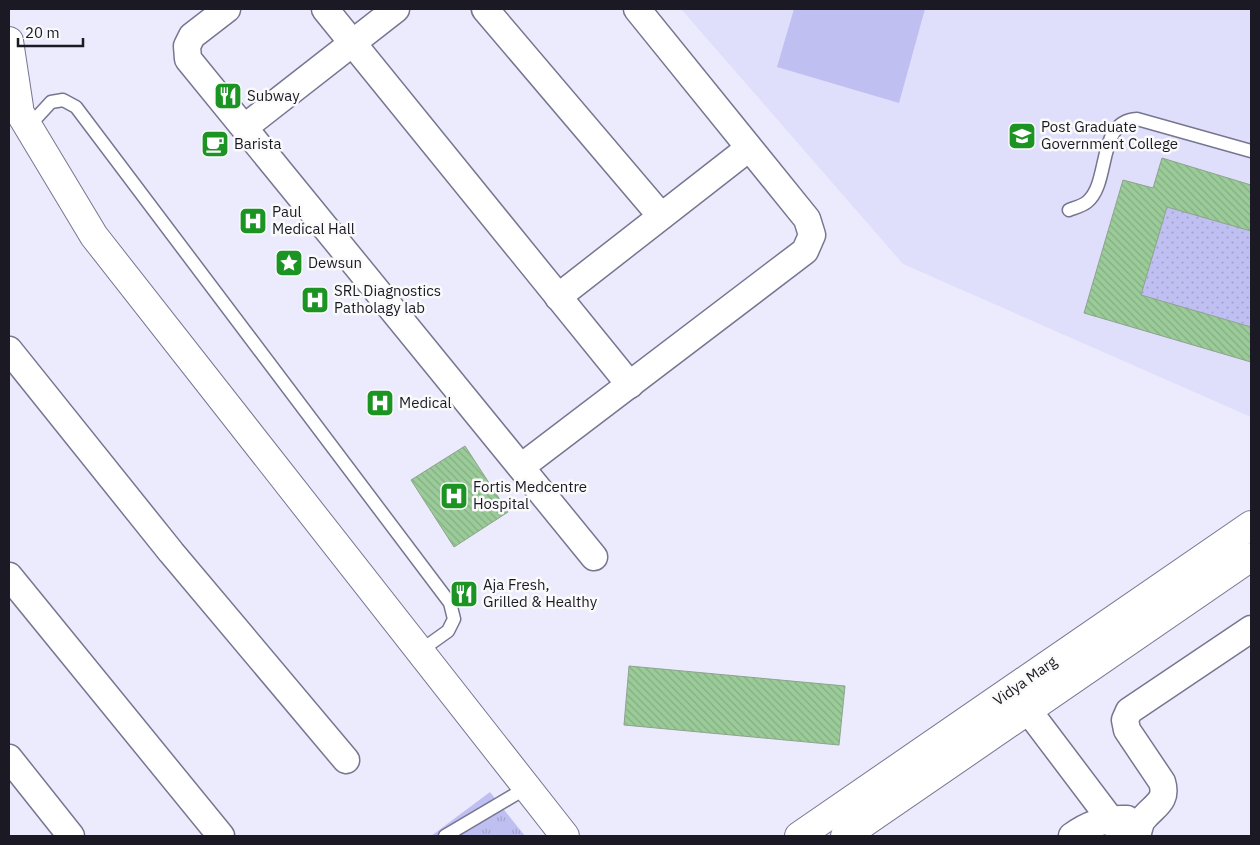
<svg xmlns="http://www.w3.org/2000/svg" width="1260" height="845" viewBox="0 0 1260 845" font-family="'IBM Plex Sans',sans-serif">
  <style>
    .built { fill: #dfdffc }
    .grass { fill: url(#grass-dots) }
    .park { fill: url(#park-tufts) }
    .pitch { fill: #bfbff2 }
    .building { fill: url(#building-back-hatch); stroke: #8ea38d }
    .lines { fill: none; stroke-linecap: round; stroke-linejoin: round }
    .service-casing { stroke: #767690; stroke-width: 15 }
    .minor-casing { stroke: #767690; stroke-width: 29 }
    .tertiary-casing { stroke: #767690; stroke-width: 30 }
    .secondary-casing { stroke: #767690; stroke-width: 30 }
    .service { stroke: #fff; stroke-width: 12 }
    .minor { stroke: #fff; stroke-width: 26 }
    .tertiary { stroke: #fff; stroke-width: 28 }
    .secondary { stroke: #fff; stroke-width: 28 }
    .labels { text-anchor: middle; stroke-width: 5; stroke-linejoin: round; paint-order: stroke }
    .poi-label { font-size: 15px; fill: #1a1924; stroke: #fafafa; text-anchor: start }
    .street-label { font-size: 15px; fill: #1a1924; stroke: #fafafa }
  </style>
  <defs>
    <pattern id="grass-dots" width="8" height="8" patternUnits="userSpaceOnUse" patternTransform="scale(1.25)"><rect width="8" height="8" fill="#bfbff2"/><path d="M2 2h.1M6 6h.1" fill="none" stroke="#a4a4cf" stroke-width="1.8" stroke-linecap="round"/></pattern>
    <pattern id="park-tufts" width="24" height="20" patternUnits="userSpaceOnUse" patternTransform="scale(1.25)"><rect width="24" height="20" fill="#bfbff2"/><path d="M3 7l-1-3M5 7V3M7 7l1-3M15 17l-1-3M17 17v-4M19 17l1-3" fill="none" stroke="#a4a4cf"/></pattern>
    <pattern id="building-back-hatch" width="6" height="6" patternUnits="userSpaceOnUse" patternTransform="scale(1.25)"><rect width="6" height="6" fill="#9acb98"/><path d="M-1 5l2 2M0 0l6 6M5-1l2 2" fill="none" stroke="#84ae83"/></pattern>
  </defs>
  <rect width="100%" height="100%" fill="#ebebfd"/>
  <path class="built" d="M 681,9 L 1251,9 L 1251,417 L 903,264 Z"/>
  <path class="grass" d="M 1167,207 L 1251,231 L 1251,327 L 1141,295 Z"/>
  <path class="park" d="M 490,792 L 525,836 L 431,836 Z"/>
  <path class="pitch" d="M 794,9 L 925,9 L 899,103 L 777,67 Z"/>
  <g class="building">
    <path d="M 1162,158 L 1251,185 L 1251,231 L 1167,207 L 1141,295 L 1251,327 L 1251,362 L 1084,313 L 1123,180 L 1153,188 Z"/>
    <path d="M 465,446 L 508,512 L 454,547 L 411,480 Z"/>
    <path d="M 629,666 L 845,686 L 839,745 L 624,725 Z"/>
  </g>
  <g class="lines">
    <defs>
      <g id="service">
        <path d="M 28,127 L 51,102 L 63,100 L 76,107 L 450,603 L 454,619 L 448,631 L 420,651"/>
        <path d="M 1069,210 C 1074,208 1082,206 1087,202 C 1111,183 1096,121 1137,119 L 1251,151"/>
        <path d="M 445,836 L 526,788"/>
      </g>
      <g id="minor">
        <path d="M 227,9 L 192,36 L 187,46 L 188,59 L 594,557"/>
        <path d="M 325,9 L 630,385"/>
        <path d="M 485,9 L 661,216"/>
        <path d="M 245,127 L 396,9"/>
        <path d="M 558,297 L 749,148"/>
        <path d="M 9,350 L 171,552 L 346,760"/>
        <path d="M 521,467 L 805,251 L 812,235 L 807,219 L 637,9"/>
        <path d="M 9,576 L 221,836"/>
        <path d="M 1015,693 L 1123,836"/>
        <path d="M 9,758 L 71,836"/>
        <path d="M 1072,836 C 1088,824 1107,818 1127,819"/>
        <path d="M 1137,836 C 1139,830 1140,822 1144,818 C 1155,805 1168,801 1162,782 L 1127,730 L 1125,720 L 1129,711 L 1251,629"/>
      </g>
      <g id="tertiary">
        <path d="M 9,41 L 19,107"/>
        <path d="M 9,88 L 20,113 L 94,236 L 565,836"/>
      </g>
      <g id="secondary">
        <path d="M 799,836 L 1251,525"/>
        <path d="M 845,836 L 1251,557"/>
      </g>
    </defs>
    <use href="#service" class="service-casing"/>
    <use href="#minor" class="minor-casing"/>
    <use href="#tertiary" class="tertiary-casing"/>
    <use href="#secondary" class="secondary-casing"/>
    <use href="#service" class="service"/>
    <use href="#minor" class="minor"/>
    <use href="#tertiary" class="tertiary"/>
    <use href="#secondary" class="secondary"/>
  </g>
  <defs>
    <symbol id="restaurant-square" viewBox="-11 -11 22 22"><rect x="-9" y="-9" width="18" height="18" rx="4" fill="#1c9423" stroke="#fafafa"/><path d="M-5-6h1v4h1v-4h1v4h1v-4h1v5L-1.5 .5V6h-2V.5L-5-1ZM5-6V6H3V1.5H1.5Q1.5-4 5-6Z" fill="#fff"/></symbol>
    <symbol id="university-square" viewBox="-11 -11 22 22"><rect x="-9" y="-9" width="18" height="18" rx="4" fill="#1c9423" stroke="#fafafa"/><path d="M0-5L7-2L0 1L-7-2ZM-4 1L0 2.5L4 1V4Q0 6-4 4Z" fill="#fff"/></symbol>
    <symbol id="cafe-square" viewBox="-11 -11 22 22"><rect x="-9" y="-9" width="18" height="18" rx="4" fill="#1c9423" stroke="#fafafa"/><path d="M-5.5-4.5H6V0H3Q3 3.5 0 3.5H-2.5Q-5.5 3.5-5.5 0ZM3-3.2v2h1.7v-2ZM-6 4.5H4V6H-6Z" fill="#fff"/></symbol>
    <symbol id="hospital-square" viewBox="-11 -11 22 22"><rect x="-9" y="-9" width="18" height="18" rx="4" fill="#1c9423" stroke="#fafafa"/><path d="M-5-5h3v3.5h4V-5h3V5h-3V1.5h-4V5h-3Z" fill="#fff"/></symbol>
    <symbol id="sight-square" viewBox="-11 -11 22 22"><rect x="-9" y="-9" width="18" height="18" rx="4" fill="#1c9423" stroke="#fafafa"/><path d="M0-6L1.8-2.2L6-1.7L2.9 1.2L3.7 5.4L0 3.3L-3.7 5.4L-2.9 1.2L-6-1.7L-1.8-2.2Z" fill="#fff"/></symbol>
  </defs>
  <g fill-rule="evenodd">
    <use href="#restaurant-square" x="212" y="80" width="32" height="32"/>
    <use href="#university-square" x="1006" y="120" width="32" height="32"/>
    <use href="#cafe-square" x="199" y="128" width="32" height="32"/>
    <use href="#hospital-square" x="237" y="205" width="32" height="32"/>
    <use href="#sight-square" x="273" y="247" width="32" height="32"/>
    <use href="#hospital-square" x="299" y="284" width="32" height="32"/>
    <use href="#hospital-square" x="364" y="387" width="32" height="32"/>
    <use href="#hospital-square" x="438" y="480" width="32" height="32"/>
    <use href="#restaurant-square" x="448" y="578" width="32" height="32"/>
  </g>
  <g class="labels">
    <g class="poi-label">
      <text x="247" y="101">Subway</text>
      <text x="1041" y="132">Post Graduate<tspan x="1041" dy="17">Government College</tspan></text>
      <text x="234" y="149">Barista</text>
      <text x="272" y="217">Paul<tspan x="272" dy="17">Medical Hall</tspan></text>
      <text x="308" y="268">Dewsun</text>
      <text x="334" y="296">SRL Diagnostics<tspan x="334" dy="17">Patholagy lab</tspan></text>
      <text x="399" y="408">Medical</text>
      <text x="473" y="492">Fortis Medcentre<tspan x="473" dy="17">Hospital</tspan></text>
      <text x="483" y="590">Aja Fresh,<tspan x="483" dy="17">Grilled &amp; Healthy</tspan></text>
    </g>
    <g class="street-label">
      <text transform="translate(1025 681) rotate(-35)" y="5">Vidya Marg</text>
    </g>
  </g>
  <rect width="1260" height="845" fill="none" stroke="#1a1924" stroke-width="20"/>
  <path d="M18 38v8h65v-8" fill="none" stroke="#1a1924" stroke-width="2.5"/>
  <text x="25" y="38" font-size="15" fill="#1a1924" stroke="#fafafa" stroke-width="4" paint-order="stroke">20 m</text>
</svg>
